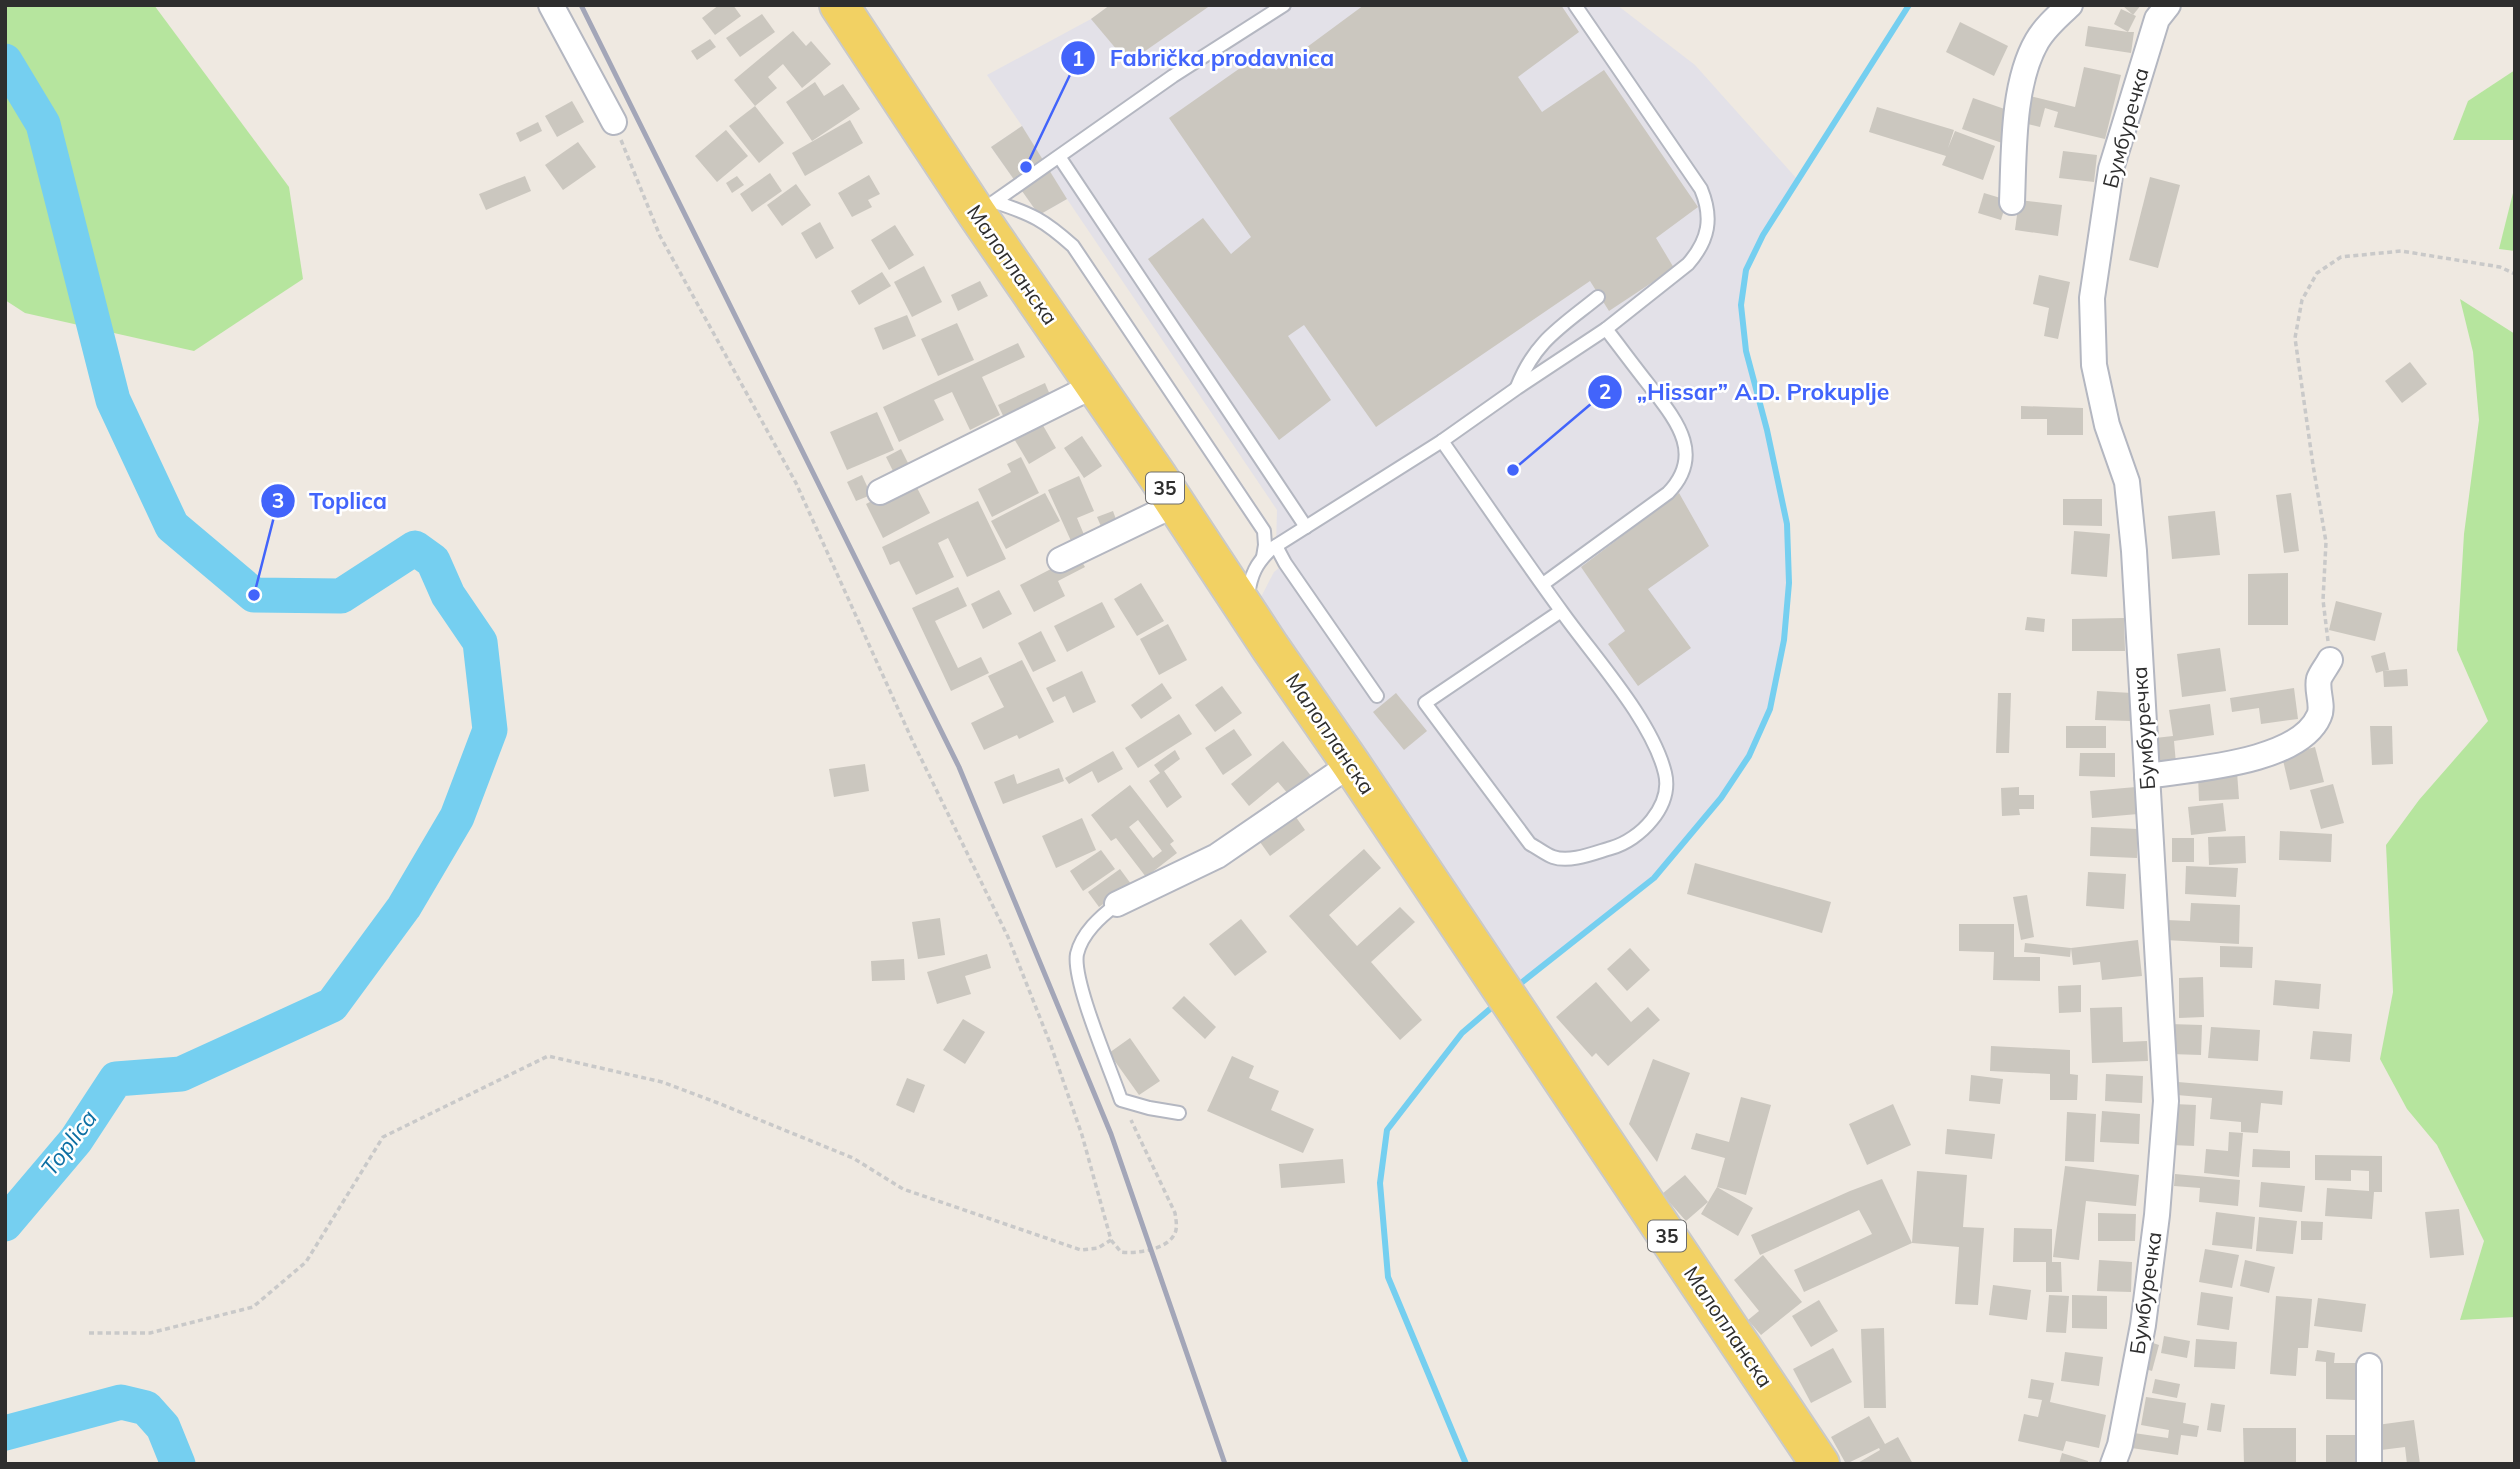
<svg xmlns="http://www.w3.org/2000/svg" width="2520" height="1469" viewBox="0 0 2520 1469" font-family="Mulish,sans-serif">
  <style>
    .industrial { fill: #e3e1e8 }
    .green { fill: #b6e59e }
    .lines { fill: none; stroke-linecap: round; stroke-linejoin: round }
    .stream { stroke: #75cff0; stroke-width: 6 }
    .river { stroke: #75cff0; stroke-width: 35 }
    .building { fill: #cbc7bf; fill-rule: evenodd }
    .lane-casing { stroke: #b4b7c1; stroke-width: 16 }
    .street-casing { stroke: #b4b7c1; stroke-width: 28 }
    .primary-casing { stroke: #c9c9c9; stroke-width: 42 }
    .path { stroke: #c9c9c9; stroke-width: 3.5; stroke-dasharray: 5 3.5; stroke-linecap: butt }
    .lane { stroke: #fff; stroke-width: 12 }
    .street { stroke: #fff; stroke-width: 24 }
    .primary { stroke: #f2d163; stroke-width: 38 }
    .rail { stroke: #a3a6b8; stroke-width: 5 }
    .labels { text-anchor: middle; stroke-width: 5; stroke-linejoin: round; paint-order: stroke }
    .shield { fill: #fff; stroke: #6d6d6d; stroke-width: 2 }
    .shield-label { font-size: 19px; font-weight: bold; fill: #2e2e2e }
    .street-label { font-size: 21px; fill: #2e2e2e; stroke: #fff }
    .water-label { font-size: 23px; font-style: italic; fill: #0d6fa3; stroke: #fff }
    .leader { fill: none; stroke: #4264fb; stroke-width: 2.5 }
    .callout-dot { fill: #4264fb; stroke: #fff; stroke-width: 2.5 }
    .mark-label { font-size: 21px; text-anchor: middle; font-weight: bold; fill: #fff }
    .callout-label { font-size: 23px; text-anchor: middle; font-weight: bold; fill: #4264fb; stroke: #fff; stroke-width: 5; stroke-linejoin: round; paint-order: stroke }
  </style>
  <rect width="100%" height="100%" fill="#efe9e1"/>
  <path class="industrial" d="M 1110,5 L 1617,5 L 1695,65 L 1797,179 L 1763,235 L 1746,269 L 1741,305 L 1746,351 L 1767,430 L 1787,524 L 1789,583 L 1784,640 L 1770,709 L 1749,756 L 1721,798 L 1654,878 L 1522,982 L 1260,599 L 1274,572 L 1285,563 L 1276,546 L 1277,510 L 1067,199 L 1039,215 L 991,147 L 1022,126 L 987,75 L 1091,19 Z"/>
  <g class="green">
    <path d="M 5,5 L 154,5 L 289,187 L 303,279 L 194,351 L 25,313 L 5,300 Z"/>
    <path d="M 2515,70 L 2515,140 L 2453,140 L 2468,101 Z"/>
    <path d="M 2515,185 L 2515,251 L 2499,249 Z"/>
    <path d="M 2460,299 L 2515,334 L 2515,1317 L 2460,1320 L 2484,1241 L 2437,1145 L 2407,1109 L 2380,1059 L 2393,992 L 2386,845 L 2419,800 L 2488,721 L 2457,650 L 2464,534 L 2479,420 L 2473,352 Z"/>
  </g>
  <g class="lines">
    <g class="stream">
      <path d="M 1516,987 L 1654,878 L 1721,798 L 1749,756 L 1770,709 L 1784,640 L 1789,583 L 1787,524 L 1767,430 L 1746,351 L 1741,305 L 1746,270 L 1763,235 L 1909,5"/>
      <path d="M 1466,1464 L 1388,1277 L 1380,1183 L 1387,1130 L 1462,1033 L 1497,1003"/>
    </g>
    <g class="river">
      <path d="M 5,61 L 43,124 L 113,400 L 172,526 L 254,595 L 341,596 L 415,548 L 433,561 L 448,595 L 480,642 L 490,730 L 457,817 L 404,907 L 332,1005 L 181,1074 L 116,1079 L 76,1140 L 5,1224"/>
      <path d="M 5,1433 L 121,1402 L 146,1408 L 163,1427 L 178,1464"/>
    </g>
  </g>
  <g class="building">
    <path d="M 719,5 L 733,5 L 741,16 L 715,35 L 702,18 Z"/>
    <path d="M 1110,5 L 1211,5 L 1128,63 L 1091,19 Z"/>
    <path d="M 1364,5 L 1561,5 L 1579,32 L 1518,77 L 1542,112 L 1604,70 L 1698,207 L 1656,238 L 1674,268 L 1609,311 L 1590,281 L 1376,427 L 1304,325 L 1288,336 L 1331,400 L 1279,440 L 1148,259 L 1203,218 L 1231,254 L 1251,237 L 1169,118 L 1263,52 L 1276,70 Z"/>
    <path d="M 2122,5 L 2141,5 L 2133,15 Z"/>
    <path d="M 2121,9 L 2136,16 L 2128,32 L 2134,32 L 2131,53 L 2085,46 L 2088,26 L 2128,32 L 2114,24 Z"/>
    <path d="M 762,14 L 775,32 L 740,57 L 726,38 Z"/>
    <path d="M 1960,22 L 2008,46 L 1994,76 L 1946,52 Z"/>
    <path d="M 793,31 L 806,46 L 811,41 L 831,64 L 802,88 L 783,64 L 768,77 L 777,88 L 755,106 L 734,80 Z"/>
    <path d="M 710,39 L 716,47 L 697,60 L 691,51 Z"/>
    <path d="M 2084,67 L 2121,75 L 2105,139 L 2054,127 L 2058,112 L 2045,108 L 2040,127 L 2019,122 L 2026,95 L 2075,107 Z"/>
    <path d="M 815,82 L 824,96 L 843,84 L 860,109 L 812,141 L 786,102 Z"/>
    <path d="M 1973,98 L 2016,113 L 2005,144 L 1962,129 Z"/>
    <path d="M 572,101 L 584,122 L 557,137 L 545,116 Z"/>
    <path d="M 755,106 L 784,143 L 759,163 L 729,126 Z"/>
    <path d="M 1877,107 L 1954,130 L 1948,148 L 1955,131 L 1995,146 L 1983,180 L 1942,165 L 1946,156 L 1869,132 Z"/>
    <path d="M 850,120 L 863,143 L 805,176 L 792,153 Z"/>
    <path d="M 538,122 L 542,131 L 520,142 L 516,133 Z"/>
    <path d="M 1022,126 L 1067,199 L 1039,215 L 991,147 Z"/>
    <path d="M 726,130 L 748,156 L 717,182 L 695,156 Z"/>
    <path d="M 578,142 L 596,167 L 563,190 L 545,165 Z"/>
    <path d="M 2063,151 L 2097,155 L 2094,182 L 2059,178 Z"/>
    <path d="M 770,173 L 782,191 L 752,212 L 740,194 Z"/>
    <path d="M 869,175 L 880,194 L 868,200 L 872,207 L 852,217 L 838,193 Z"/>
    <path d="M 525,176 L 531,191 L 486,210 L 479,194 Z"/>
    <path d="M 737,176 L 744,185 L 732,193 L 726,183 Z"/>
    <path d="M 2150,177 L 2180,185 L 2158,268 L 2129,260 Z"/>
    <path d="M 796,184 L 811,205 L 782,226 L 767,205 Z"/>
    <path d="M 1984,193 L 2007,200 L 2001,220 L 1978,213 Z"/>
    <path d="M 2019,200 L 2062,205 L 2058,236 L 2015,230 Z"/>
    <path d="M 820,222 L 834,248 L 816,259 L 801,233 Z"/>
    <path d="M 895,225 L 914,255 L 889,270 L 871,240 Z"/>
    <path d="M 924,266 L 942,302 L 912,317 L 894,282 Z"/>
    <path d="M 882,272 L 891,286 L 859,305 L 851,291 Z"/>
    <path d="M 2039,275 L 2070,282 L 2058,339 L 2044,336 L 2049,308 L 2033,304 Z"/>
    <path d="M 980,281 L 988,296 L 958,311 L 951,295 Z"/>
    <path d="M 907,315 L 916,336 L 883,350 L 874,328 Z"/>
    <path d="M 957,323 L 974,360 L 938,376 L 921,339 Z"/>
    <path d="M 1018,343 L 1025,357 L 982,377 L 1000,415 L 970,430 L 952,392 L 934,400 L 944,420 L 899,442 L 883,407 Z"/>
    <path d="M 2410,362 L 2427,384 L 2402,403 L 2385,381 Z"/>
    <path d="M 1045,383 L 1053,402 L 1007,424 L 998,405 Z"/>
    <path d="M 2021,406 L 2083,408 L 2083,435 L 2047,435 L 2047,419 L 2021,419 Z"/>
    <path d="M 877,412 L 894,450 L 847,470 L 830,432 Z"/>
    <path d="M 1041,422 L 1056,448 L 1029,464 L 1013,437 Z"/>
    <path d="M 1082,436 L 1102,466 L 1084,478 L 1064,448 Z"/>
    <path d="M 901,449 L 912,471 L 897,479 L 886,457 Z"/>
    <path d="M 1021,457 L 1039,493 L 992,517 L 978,489 L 1011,472 L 1007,464 Z"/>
    <path d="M 862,475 L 871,495 L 856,501 L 847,482 Z"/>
    <path d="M 1079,476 L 1094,511 L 1077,518 L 1085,537 L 1072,543 L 1048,490 Z"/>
    <path d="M 913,480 L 930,513 L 883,538 L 866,504 Z"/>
    <path d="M 1045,493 L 1060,521 L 1006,549 L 991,521 Z"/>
    <path d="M 1679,493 L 1709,546 L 1648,589 L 1691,648 L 1638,686 L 1608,644 L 1625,631 L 1581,567 Z"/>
    <path d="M 2291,493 L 2299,551 L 2284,553 L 2276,495 Z"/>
    <path d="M 2063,499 L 2102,499 L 2102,526 L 2063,525 Z"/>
    <path d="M 978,501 L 1006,559 L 967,577 L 948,538 L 938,543 L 954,577 L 916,595 L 899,561 L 890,565 L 882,547 Z"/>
    <path d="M 1113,511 L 1118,525 L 1103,531 L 1097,517 Z"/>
    <path d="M 2215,511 L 2220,555 L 2172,559 L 2168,516 Z"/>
    <path d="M 2074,531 L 2110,534 L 2107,577 L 2071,574 Z"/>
    <path d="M 1078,555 L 1085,567 L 1058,581 L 1065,596 L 1034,612 L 1020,585 Z"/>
    <path d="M 2288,573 L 2288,625 L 2248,625 L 2248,574 Z"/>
    <path d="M 1141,583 L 1164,621 L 1137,636 L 1114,599 Z"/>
    <path d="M 958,587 L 967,606 L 935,621 L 958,668 L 981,657 L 989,673 L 951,691 L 912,608 Z"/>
    <path d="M 999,590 L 1012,614 L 983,629 L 971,604 Z"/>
    <path d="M 2336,601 L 2382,613 L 2375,641 L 2329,630 Z"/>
    <path d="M 1102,602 L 1115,627 L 1067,652 L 1054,626 Z"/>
    <path d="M 2027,617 L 2045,619 L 2044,632 L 2025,630 Z"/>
    <path d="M 2124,618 L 2125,651 L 2072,651 L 2072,619 Z"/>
    <path d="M 1168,624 L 1187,660 L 1159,675 L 1140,639 Z"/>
    <path d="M 1041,631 L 1056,661 L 1033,672 L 1018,643 Z"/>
    <path d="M 2220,648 L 2226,691 L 2182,697 L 2177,654 Z"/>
    <path d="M 2385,652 L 2389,670 L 2383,671 L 2407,669 L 2408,686 L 2384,687 L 2383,671 L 2376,673 L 2371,656 Z"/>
    <path d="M 1022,660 L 1054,722 L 1019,739 L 1017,735 L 984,750 L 971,723 L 1004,707 L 988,676 Z"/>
    <path d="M 1082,671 L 1096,702 L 1073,713 L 1065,696 L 1053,702 L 1046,688 Z"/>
    <path d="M 1162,683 L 1172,698 L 1141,719 L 1131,705 Z"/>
    <path d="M 1222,686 L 1242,713 L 1215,732 L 1195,705 Z"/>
    <path d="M 2294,688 L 2298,719 L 2261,724 L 2259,708 L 2232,712 L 2230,698 Z"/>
    <path d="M 2097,691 L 2132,693 L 2131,721 L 2095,720 Z"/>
    <path d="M 1396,693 L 1427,731 L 1404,750 L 1373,712 Z"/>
    <path d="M 1998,693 L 2011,693 L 2009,753 L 1996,753 Z"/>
    <path d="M 2210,704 L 2214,735 L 2174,741 L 2176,764 L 2158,765 L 2155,738 L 2173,736 L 2169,710 Z"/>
    <path d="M 1179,714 L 1192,734 L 1138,768 L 1125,748 Z"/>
    <rect x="2066" y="726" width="40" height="22"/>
    <path d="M 2370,726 L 2392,726 L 2393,764 L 2372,765 Z"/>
    <path d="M 1234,729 L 1252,755 L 1223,775 L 1205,748 Z"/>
    <path d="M 1283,741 L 1312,777 L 1289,795 L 1278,782 L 1249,806 L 1231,784 Z"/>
    <path d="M 2315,747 L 2324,782 L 2290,790 L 2282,756 Z"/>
    <path d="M 1175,750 L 1180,759 L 1164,771 L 1182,797 L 1167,808 L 1149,781 L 1160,773 L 1154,765 Z"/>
    <path d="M 1113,751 L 1123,769 L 1098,783 L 1092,771 L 1069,784 L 1065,778 Z"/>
    <path d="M 2080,753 L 2115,753 L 2115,777 L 2079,776 Z"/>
    <path d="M 865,764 L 869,791 L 834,797 L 829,769 Z"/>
    <path d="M 1059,768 L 1064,781 L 1003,804 L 994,782 L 1014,774 L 1017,784 Z"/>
    <path d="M 2237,772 L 2239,799 L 2199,801 L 2198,775 Z"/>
    <path d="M 2333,784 L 2344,823 L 2321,829 L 2310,790 Z"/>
    <path d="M 1130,785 L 1174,841 L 1170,844 L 1177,853 L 1146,877 L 1116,838 L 1111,841 L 1091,815 ZM 1138,820 L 1162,851 L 1153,858 L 1129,827 Z"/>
    <path d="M 2019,787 L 2019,795 L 2034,795 L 2034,809 L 2019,809 L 2020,815 L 2002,816 L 2001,788 Z"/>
    <path d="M 2136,787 L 2138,814 L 2092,818 L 2090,791 Z"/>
    <path d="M 2223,803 L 2226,831 L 2191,835 L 2188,807 Z"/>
    <path d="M 1291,810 L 1305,830 L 1270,856 L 1255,835 Z"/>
    <path d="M 1082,818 L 1096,850 L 1056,868 L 1042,836 Z"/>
    <path d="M 2091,827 L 2138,829 L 2137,858 L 2090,856 Z"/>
    <path d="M 2280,831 L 2332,834 L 2331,862 L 2279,860 Z"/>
    <path d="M 2245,836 L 2246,863 L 2209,865 L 2208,837 Z"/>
    <rect x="2172" y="838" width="22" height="24"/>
    <path d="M 1364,849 L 1381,868 L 1329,915 L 1357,946 L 1400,907 L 1415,922 L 1371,962 L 1422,1020 L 1400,1040 L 1289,916 Z"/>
    <path d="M 1101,850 L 1115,869 L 1083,891 L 1070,871 Z"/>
    <path d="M 1695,863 L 1831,902 L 1822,933 L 1687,894 Z"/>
    <path d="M 2186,866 L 2238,868 L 2236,897 L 2185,894 Z"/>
    <path d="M 1120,869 L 1131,884 L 1099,907 L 1088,892 Z"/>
    <path d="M 2088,872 L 2126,874 L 2124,909 L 2086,906 Z"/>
    <path d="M 2027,895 L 2034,937 L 2021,940 L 2013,897 Z"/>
    <path d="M 2191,903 L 2240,905 L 2239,944 L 2165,940 L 2166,920 L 2190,921 Z"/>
    <path d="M 940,918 L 945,955 L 918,959 L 912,922 Z"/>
    <path d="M 1241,919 L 1267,952 L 1235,976 L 1209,944 Z"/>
    <path d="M 1959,924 L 2014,924 L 2014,957 L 2040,957 L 2040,981 L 1993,980 L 1994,952 L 1959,951 Z"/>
    <path d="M 2138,940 L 2142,976 L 2102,980 L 2100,962 L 2073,965 L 2071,948 L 2070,957 L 2024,952 L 2025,943 L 2071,948 Z"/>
    <path d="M 2220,946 L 2253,947 L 2252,968 L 2220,967 Z"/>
    <path d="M 1630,948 L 1650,970 L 1627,991 L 1607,969 Z"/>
    <path d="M 987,954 L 991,968 L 965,976 L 971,994 L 937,1004 L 927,972 Z"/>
    <path d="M 904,959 L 905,980 L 872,981 L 871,961 Z"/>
    <path d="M 2203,977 L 2204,1017 L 2179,1018 L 2179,978 Z"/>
    <path d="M 2275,980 L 2321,984 L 2319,1009 L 2273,1005 Z"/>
    <path d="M 1596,982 L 1631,1022 L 1648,1007 L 1660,1020 L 1608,1066 L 1596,1053 L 1592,1057 L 1556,1017 Z"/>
    <path d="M 2081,985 L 2081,1012 L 2059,1013 L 2058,986 Z"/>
    <path d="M 1184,996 L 1216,1027 L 1205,1039 L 1172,1008 Z"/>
    <path d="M 2122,1007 L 2123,1042 L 2147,1041 L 2148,1061 L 2092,1063 L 2090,1008 Z"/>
    <path d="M 963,1019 L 985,1032 L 965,1064 L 943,1050 Z"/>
    <path d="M 2170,1024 L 2202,1025 L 2201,1055 L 2170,1054 Z"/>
    <path d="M 2211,1027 L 2260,1030 L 2258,1061 L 2208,1058 Z"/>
    <path d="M 2313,1031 L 2352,1034 L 2350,1062 L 2310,1059 Z"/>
    <path d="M 1130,1038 L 1160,1081 L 1139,1095 L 1109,1053 Z"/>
    <path d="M 1991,1046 L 2070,1050 L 2070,1074 L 2078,1075 L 2077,1100 L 2050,1100 L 2050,1074 L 1990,1071 Z"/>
    <path d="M 1232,1056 L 1254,1066 L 1249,1078 L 1279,1091 L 1271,1110 L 1314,1129 L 1303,1153 L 1207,1111 Z"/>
    <path d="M 1653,1059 L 1690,1073 L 1657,1162 L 1629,1124 Z"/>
    <path d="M 2106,1074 L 2143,1076 L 2142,1103 L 2105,1101 Z"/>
    <path d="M 1971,1075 L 2003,1079 L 2000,1104 L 1969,1101 Z"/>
    <path d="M 907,1078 L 925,1085 L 914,1113 L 896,1105 Z"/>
    <path d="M 2178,1082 L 2283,1091 L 2282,1105 L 2261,1103 L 2258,1133 L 2241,1132 L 2241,1122 L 2210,1119 L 2212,1098 L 2177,1095 Z"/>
    <path d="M 1741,1097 L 1771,1105 L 1746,1195 L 1717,1187 L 1753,1208 L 1738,1236 L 1701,1214 L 1717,1187 L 1725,1158 L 1691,1149 L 1696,1133 L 1729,1142 Z"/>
    <path d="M 1893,1104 L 1911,1145 L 1867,1165 L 1849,1124 Z"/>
    <path d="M 2174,1104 L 2196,1105 L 2194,1146 L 2172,1145 Z"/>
    <path d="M 2102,1111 L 2140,1114 L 2139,1144 L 2100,1142 Z"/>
    <path d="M 2067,1112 L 2096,1114 L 2094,1162 L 2065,1161 Z"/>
    <path d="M 1947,1129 L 1995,1134 L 1992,1159 L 1945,1154 Z"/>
    <path d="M 2229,1132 L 2243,1133 L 2239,1177 L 2204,1173 L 2206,1149 L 2228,1151 Z"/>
    <path d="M 2253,1149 L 2290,1151 L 2290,1168 L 2252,1167 Z"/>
    <path d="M 2315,1155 L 2382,1156 L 2382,1192 L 2374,1192 L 2372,1219 L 2325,1216 L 2327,1188 L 2369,1191 L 2369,1171 L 2351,1170 L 2351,1181 L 2315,1180 Z"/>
    <path d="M 1343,1159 L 1345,1183 L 1281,1188 L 1279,1164 Z"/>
    <path d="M 2065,1166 L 2139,1175 L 2136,1206 L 2086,1201 L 2079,1260 L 2053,1257 Z"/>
    <path d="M 1917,1171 L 1967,1175 L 1963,1227 L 1984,1228 L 1978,1305 L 1955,1304 L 1959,1247 L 1912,1243 L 1804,1292 L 1794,1270 L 1872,1234 L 1859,1210 L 1760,1255 L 1751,1235 L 1850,1191 L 1882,1179 L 1912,1243 Z"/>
    <path d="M 2175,1174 L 2240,1180 L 2238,1206 L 2199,1202 L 2200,1188 L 2174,1186 Z"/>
    <path d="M 1685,1175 L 1708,1202 L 1686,1221 L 1662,1194 Z"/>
    <path d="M 2261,1182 L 2305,1186 L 2302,1212 L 2259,1207 Z"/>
    <path d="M 2459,1209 L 2464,1255 L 2430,1258 L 2425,1212 Z"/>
    <path d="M 2216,1212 L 2255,1217 L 2252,1249 L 2212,1245 Z"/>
    <path d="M 2098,1213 L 2136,1214 L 2135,1241 L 2098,1241 Z"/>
    <path d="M 2259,1217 L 2297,1221 L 2293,1254 L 2256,1251 Z"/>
    <path d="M 2301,1221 L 2323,1222 L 2322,1240 L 2301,1240 Z"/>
    <path d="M 2014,1228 L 2052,1229 L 2052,1262 L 2061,1262 L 2062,1292 L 2046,1292 L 2046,1262 L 2013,1262 Z"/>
    <path d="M 2205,1249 L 2239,1255 L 2232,1288 L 2199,1282 Z"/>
    <path d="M 1763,1255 L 1802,1302 L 1761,1335 L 1748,1320 L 1759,1311 L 1734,1280 Z"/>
    <path d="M 2099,1260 L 2132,1262 L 2131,1292 L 2097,1291 Z"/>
    <path d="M 2245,1260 L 2275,1267 L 2269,1293 L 2240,1286 Z"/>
    <path d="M 1993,1285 L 2031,1290 L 2027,1320 L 1989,1315 Z"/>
    <path d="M 2201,1292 L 2233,1297 L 2229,1330 L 2197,1325 Z"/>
    <path d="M 2049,1295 L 2069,1296 L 2066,1333 L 2046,1332 Z"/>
    <path d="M 2072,1295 L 2107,1296 L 2107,1329 L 2072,1328 Z"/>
    <path d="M 2276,1296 L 2312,1299 L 2308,1348 L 2298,1348 L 2296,1376 L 2270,1374 Z"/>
    <path d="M 2318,1298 L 2366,1304 L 2362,1332 L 2314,1326 Z"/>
    <path d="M 1819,1300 L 1838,1331 L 1811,1347 L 1792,1316 Z"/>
    <path d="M 1884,1328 L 1886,1408 L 1864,1408 L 1861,1329 Z"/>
    <path d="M 2164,1336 L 2190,1341 L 2187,1358 L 2161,1353 Z"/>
    <path d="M 2196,1339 L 2237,1342 L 2235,1369 L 2194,1367 Z"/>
    <path d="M 2147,1341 L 2159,1345 L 2152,1371 L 2139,1367 Z"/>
    <path d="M 1833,1348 L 1852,1382 L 1811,1403 L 1793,1369 Z"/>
    <path d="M 2317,1350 L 2335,1353 L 2334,1363 L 2356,1363 L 2356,1400 L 2326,1399 L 2326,1362 L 2315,1361 Z"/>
    <path d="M 2065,1352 L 2103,1357 L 2099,1386 L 2061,1381 Z"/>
    <path d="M 2031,1379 L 2054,1383 L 2050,1402 L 2106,1415 L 2099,1448 L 2066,1441 L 2063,1451 L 2018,1441 L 2024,1414 L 2038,1417 L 2042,1400 L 2028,1398 Z"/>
    <path d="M 2155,1379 L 2180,1384 L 2177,1398 L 2152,1393 Z"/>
    <path d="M 2146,1397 L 2186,1403 L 2183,1423 L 2199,1426 L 2197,1437 L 2181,1435 L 2178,1455 L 2125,1447 L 2127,1432 L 2168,1438 L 2169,1430 L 2141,1425 Z"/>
    <path d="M 2211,1403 L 2225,1405 L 2221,1432 L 2207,1430 Z"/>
    <path d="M 1869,1416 L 1885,1444 L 1898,1437 L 1913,1464 L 1856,1464 L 1880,1450 L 1879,1448 L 1846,1464 L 1831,1437 Z"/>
    <path d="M 2414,1420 L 2420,1464 L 2407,1464 L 2405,1447 L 2381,1450 L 2377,1425 Z"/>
    <path d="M 2243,1428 L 2296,1428 L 2296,1464 L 2244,1464 Z"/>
    <path d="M 2326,1435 L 2355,1435 L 2356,1464 L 2326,1464 Z"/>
    <path d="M 2062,1453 L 2088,1461 L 2088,1464 L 2059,1464 Z"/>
  </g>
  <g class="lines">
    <defs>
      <g id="lane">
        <path d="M 1060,158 L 1306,527"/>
        <path d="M 995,202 C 1032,214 1044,220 1073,246 L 1264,531 L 1265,545 L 1263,557"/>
        <path d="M 991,204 L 1173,76 L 1284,5"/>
        <path d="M 1517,387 C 1535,341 1561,327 1598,297"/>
        <path d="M 1442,441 C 1482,498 1521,556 1562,612 C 1594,657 1652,720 1665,773 C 1673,806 1640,840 1611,848 C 1594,853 1570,863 1553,857 C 1545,854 1538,848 1530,844 L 1425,703 L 1561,611"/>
        <path d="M 1276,546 L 1285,563 L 1377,696"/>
        <path d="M 1543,584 L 1668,493 C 1706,454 1675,419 1649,385 C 1634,366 1620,347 1606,329"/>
        <path d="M 1248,595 C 1251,574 1256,564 1271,549 L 1442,441 L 1517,388 L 1606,329 L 1688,264 C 1709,240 1713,218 1701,189 L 1575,5"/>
        <path d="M 1117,904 C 1100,917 1082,933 1077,954 C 1072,981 1111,1070 1121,1100 L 1149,1108 L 1179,1113"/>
      </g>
      <g id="street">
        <path d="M 551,5 L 614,122"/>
        <path d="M 2012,202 C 2014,153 2012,84 2037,41 C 2045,27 2058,16 2070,5"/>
        <path d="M 880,492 L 1095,385"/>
        <path d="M 1060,560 L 1176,504"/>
        <path d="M 2147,776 C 2192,769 2299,763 2319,716 C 2324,705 2316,691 2319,679 C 2321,673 2327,666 2330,660"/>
        <path d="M 1117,904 L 1217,856 L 1351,764"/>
        <path d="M 2113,1464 L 2120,1445 L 2143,1325 L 2157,1215 L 2166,1101 L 2134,551 L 2127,482 L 2107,425 L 2094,365 L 2092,298 L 2111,169 L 2157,19 L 2168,5"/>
        <path d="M 2369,1464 L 2369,1366"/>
      </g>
      <path id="primary" d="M 839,5 L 977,214 L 1158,477 L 1270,647 L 1351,764 L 1820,1464"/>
    </defs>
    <use href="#lane" class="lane-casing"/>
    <use href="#street" class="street-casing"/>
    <use href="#primary" class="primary-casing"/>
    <g class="path">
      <path d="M 621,140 L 660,236 L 796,483 L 913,742 L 1008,937 L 1050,1043 L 1082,1135 L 1111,1240 L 1121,1252 C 1135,1254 1166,1250 1174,1235 C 1178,1229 1176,1220 1175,1213 L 1131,1120"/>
      <path d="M 2328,641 L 2323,600 L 2326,542 L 2313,465 L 2295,338 L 2302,300 L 2317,273 L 2341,257 L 2401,251 L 2500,267 L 2515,274"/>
      <path d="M 89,1333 L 150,1333 L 253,1307 L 306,1262 L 383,1137 L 548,1056 L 662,1082 L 718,1103 L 853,1158 L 903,1189 L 1081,1250 L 1098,1248 L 1111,1240"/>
    </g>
    <use href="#lane" class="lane"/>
    <use href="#street" class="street"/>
    <use href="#primary" class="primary"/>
    <path class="rail" d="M 581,5 L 959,767 L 1111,1134 L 1225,1464"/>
  </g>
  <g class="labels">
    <g class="shield">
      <rect x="1146" y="472.5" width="38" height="31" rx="5"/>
      <rect x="1648" y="1220.5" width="38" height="31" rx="5"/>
    </g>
    <g class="shield-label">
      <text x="1165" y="495">35</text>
      <text x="1667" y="1243">35</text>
    </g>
    <g class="street-label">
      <text transform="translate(2126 128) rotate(-75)" y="7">Бумбуречка</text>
      <text transform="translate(1012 265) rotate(55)" y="7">Малопланска</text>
      <text transform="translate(2144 728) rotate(-94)" y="7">Бумбуречка</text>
      <text transform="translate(1330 734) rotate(56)" y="7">Малопланска</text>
      <text transform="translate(2146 1293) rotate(-82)" y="7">Бумбуречка</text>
      <text transform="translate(1728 1327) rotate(56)" y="7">Малопланска</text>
    </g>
    <g class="water-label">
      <text transform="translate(69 1143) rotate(-53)" y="8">Toplica</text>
    </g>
  </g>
  <path class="leader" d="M1026 167L1078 58M1513 470L1605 392M254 595L278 501"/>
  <g class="callout-dot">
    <circle cx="1026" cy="167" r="7"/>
    <circle cx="1513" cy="470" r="7"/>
    <circle cx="254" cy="595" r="7"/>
    <circle cx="1078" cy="58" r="18"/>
    <circle cx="1605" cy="392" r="18"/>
    <circle cx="278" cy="501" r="18"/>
  </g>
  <g class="mark-label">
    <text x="1078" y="66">1</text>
    <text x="1605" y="399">2</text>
    <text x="278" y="508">3</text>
  </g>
  <g class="callout-label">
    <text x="1222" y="66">Fabrička prodavnica</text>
    <text x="1763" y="400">„Hissar” A.D. Prokuplje</text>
    <text x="348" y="509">Toplica</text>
  </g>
  <rect width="2520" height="1469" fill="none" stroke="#2e2e2e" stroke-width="14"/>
</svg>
